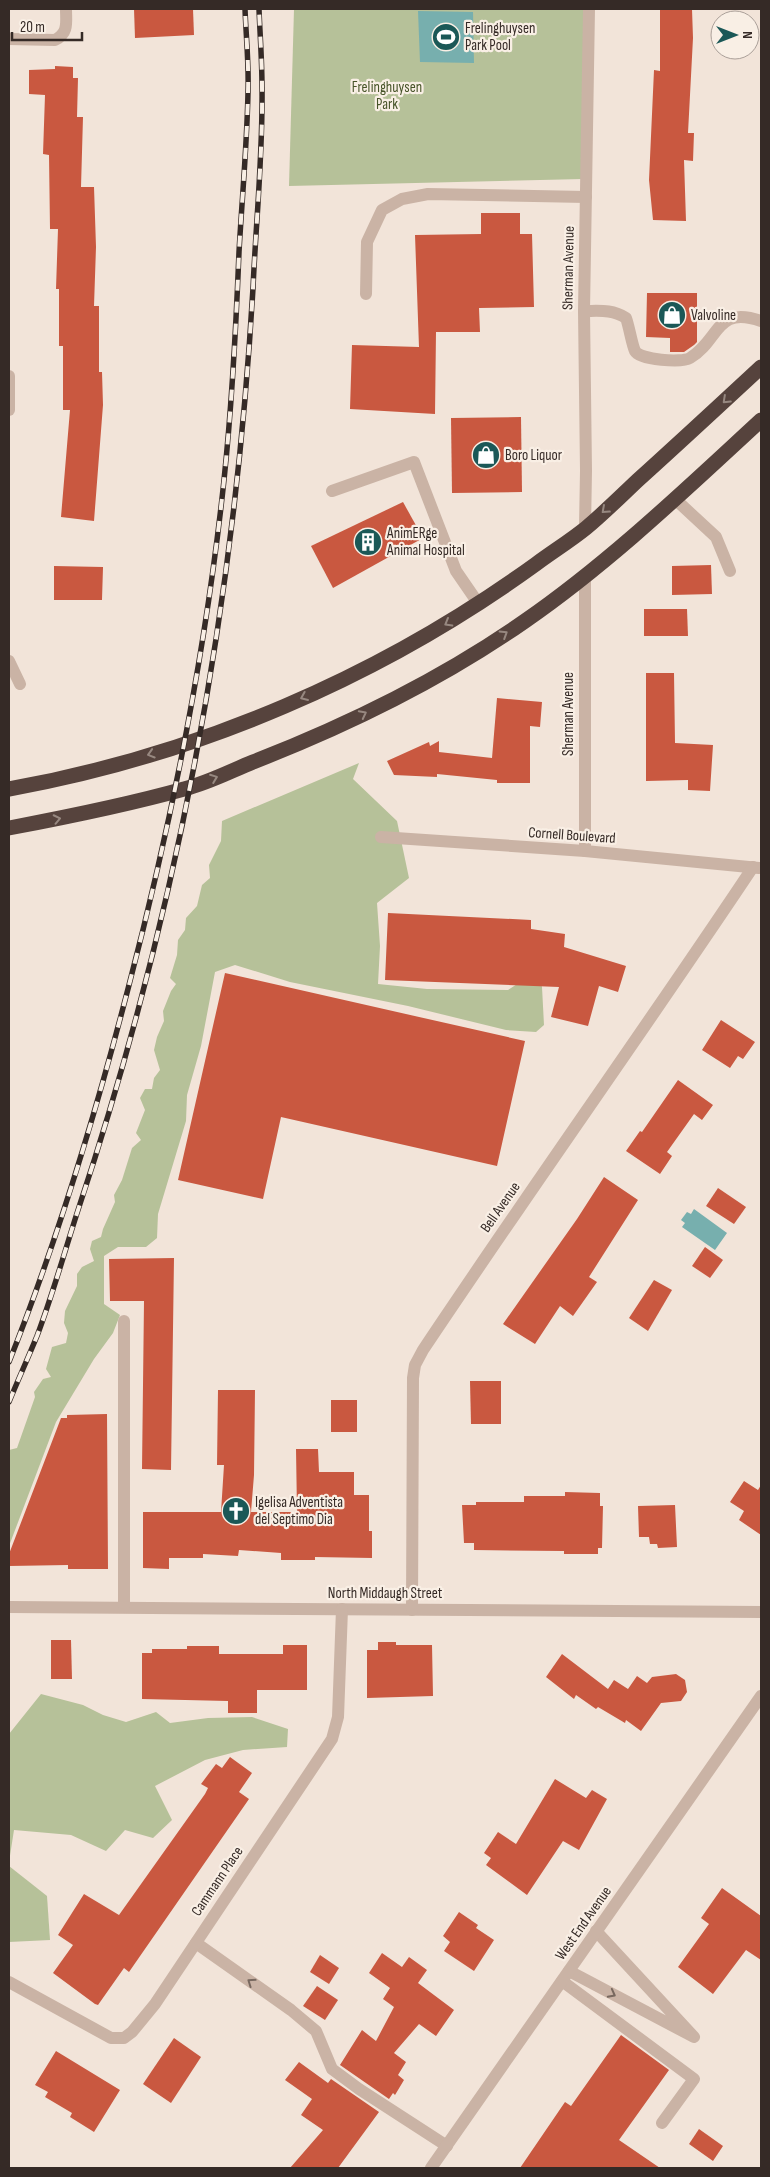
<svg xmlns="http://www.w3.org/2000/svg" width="770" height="2177" viewBox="0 0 770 2177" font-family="'Sofia Sans Condensed',sans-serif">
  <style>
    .green { fill: #b6c199 }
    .water { fill: #77afae }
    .building { fill: #c95840 }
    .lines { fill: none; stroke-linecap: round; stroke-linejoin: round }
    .minor { stroke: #cab3a5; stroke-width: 12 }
    .highway { stroke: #56433d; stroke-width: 15 }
    .rail-casing { stroke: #352a26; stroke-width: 5.5 }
    .rail { stroke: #f9efe5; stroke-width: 4; stroke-dasharray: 11; stroke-linecap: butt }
    .oneway { stroke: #978880 }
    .oneway2 { stroke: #78685f }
    .labels { text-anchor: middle; stroke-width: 4.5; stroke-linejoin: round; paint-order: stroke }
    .poi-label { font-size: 15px; fill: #352a26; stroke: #f9efe5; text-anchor: start }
    .park-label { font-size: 15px; fill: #475429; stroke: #f9efe5 }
    .street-label { font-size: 15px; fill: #352a26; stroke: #f9efe5 }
  </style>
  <rect width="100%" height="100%" fill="#f2e4d9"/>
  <g class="green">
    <path d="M 294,9 L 584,9 L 583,179 L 289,186 Z"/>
    <path d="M 359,763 L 353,779 L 397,821 L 409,878 L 377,903 L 380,946 L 378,984 L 427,989 L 508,990 L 537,971 L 542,987 L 544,1025 L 536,1032 L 506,1030 L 408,1006 L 290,982 L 235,965 L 215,972 L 201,1046 L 187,1095 L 186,1121 L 158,1214 L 157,1238 L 146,1247 L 118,1247 L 104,1256 L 104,1304 L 120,1315 L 113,1333 L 94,1359 L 56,1422 L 9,1546 L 9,1450 L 17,1448 L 35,1397 L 34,1392 L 43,1379 L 51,1377 L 46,1369 L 52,1347 L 66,1343 L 68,1333 L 64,1323 L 65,1311 L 77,1286 L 77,1274 L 82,1267 L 94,1261 L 90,1249 L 92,1241 L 101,1237 L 103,1229 L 115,1202 L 114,1195 L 122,1180 L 132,1148 L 141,1140 L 136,1133 L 145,1110 L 140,1098 L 145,1089 L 152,1089 L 154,1078 L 160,1070 L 154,1050 L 157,1037 L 164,1021 L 163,1011 L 171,991 L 176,984 L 170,978 L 177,955 L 178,940 L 185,930 L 186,918 L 197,906 L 202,885 L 210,878 L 209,865 L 221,841 L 222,821 Z"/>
    <path d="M 41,1694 L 83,1705 L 103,1715 L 126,1722 L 156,1712 L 170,1723 L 208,1718 L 252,1717 L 288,1729 L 287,1747 L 243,1750 L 205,1760 L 155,1786 L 172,1820 L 153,1838 L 125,1830 L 106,1851 L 71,1835 L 14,1830 L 9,1862 L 9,1734 Z"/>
    <path d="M 9,1866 L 47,1896 L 50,1940 L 9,1942 Z"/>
  </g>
  <g class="water">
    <path d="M 418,11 L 473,12 L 474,63 L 420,62 Z"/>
    <path d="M 694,1209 L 727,1233 L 715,1250 L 682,1227 L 685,1223 L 681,1220 L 687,1212 L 691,1214 Z"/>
  </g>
  <g class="building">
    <path d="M 134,9 L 193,9 L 194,35 L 135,38 Z"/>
    <path d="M 660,9 L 692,9 L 693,38 L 688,133 L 694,133 L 693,161 L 684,160 L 686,221 L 653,220 L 649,180 L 654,70 L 660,71 Z"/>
    <path d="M 55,66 L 73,67 L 73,78 L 78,78 L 77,117 L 83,117 L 81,187 L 94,187 L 96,247 L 94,306 L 99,306 L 99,372 L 102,372 L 103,405 L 94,521 L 61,517 L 70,410 L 63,410 L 63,346 L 59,346 L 59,289 L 56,289 L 58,229 L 50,229 L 49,155 L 43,154 L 45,95 L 29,94 L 29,70 L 55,69 Z"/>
    <path d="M 481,213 L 520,213 L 520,234 L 532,234 L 534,307 L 479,308 L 480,332 L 436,332 L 435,414 L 350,409 L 352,345 L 419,347 L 415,235 L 481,234 Z"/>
    <path d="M 647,293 L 697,293 L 697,342 L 694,345 L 684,352 L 670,352 L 670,338 L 646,337 Z"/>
    <path d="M 521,417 L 522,492 L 452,493 L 451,418 Z"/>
    <path d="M 403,502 L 423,538 L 333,588 L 311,546 Z"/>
    <path d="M 711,565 L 712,594 L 672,595 L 672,566 Z"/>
    <path d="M 54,566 L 103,567 L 102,600 L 54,600 Z"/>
    <path d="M 644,609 L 687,609 L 688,636 L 644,636 Z"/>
    <path d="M 646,673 L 674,673 L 675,743 L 713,745 L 710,791 L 688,790 L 688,780 L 646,781 Z"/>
    <path d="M 497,698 L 542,702 L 540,727 L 530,726 L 530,783 L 497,783 L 497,780 L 437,774 L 437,777 L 394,775 L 387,761 L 429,742 L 430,746 L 439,741 L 439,752 L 492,758 Z"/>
    <path d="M 388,913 L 531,920 L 531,929 L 565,934 L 564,947 L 626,966 L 618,992 L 599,986 L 588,1026 L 551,1017 L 559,987 L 385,980 Z"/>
    <path d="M 225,973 L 525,1041 L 497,1166 L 281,1117 L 263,1199 L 178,1180 Z"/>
    <path d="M 721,1020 L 755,1042 L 743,1059 L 738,1056 L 730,1068 L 702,1050 Z"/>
    <path d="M 678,1080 L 713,1105 L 702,1120 L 694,1114 L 667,1152 L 672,1156 L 660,1174 L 626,1151 L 640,1131 L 642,1132 Z"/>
    <path d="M 604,1177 L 638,1200 L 589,1277 L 597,1282 L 573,1316 L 560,1306 L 535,1344 L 503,1324 L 577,1219 Z"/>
    <path d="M 718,1188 L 746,1207 L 734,1224 L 706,1206 Z"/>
    <path d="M 705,1247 L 723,1260 L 710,1278 L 692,1266 Z"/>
    <path d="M 174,1258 L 171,1470 L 142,1469 L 144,1301 L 110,1301 L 109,1259 Z"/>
    <path d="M 654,1280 L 672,1290 L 648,1331 L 629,1318 Z"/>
    <path d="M 470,1381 L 501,1381 L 501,1424 L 471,1424 Z"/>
    <path d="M 218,1390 L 255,1390 L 254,1475 L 251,1512 L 297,1512 L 296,1449 L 318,1449 L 319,1472 L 354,1472 L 354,1495 L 369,1495 L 369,1531 L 372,1531 L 372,1558 L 315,1557 L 315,1560 L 281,1560 L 281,1553 L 239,1550 L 238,1556 L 203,1554 L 203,1558 L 169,1558 L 169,1569 L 143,1568 L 143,1512 L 221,1512 L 224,1465 L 217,1465 Z"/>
    <rect x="331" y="1400" width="26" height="32"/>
    <path d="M 107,1414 L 108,1569 L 68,1569 L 68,1565 L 9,1566 L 9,1554 L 61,1418 L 67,1418 L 67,1415 Z"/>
    <path d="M 744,1481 L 758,1490 L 761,1485 L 761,1535 L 739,1520 L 744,1511 L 730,1502 Z"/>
    <path d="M 565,1492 L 600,1493 L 600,1506 L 603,1506 L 602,1548 L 598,1548 L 598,1554 L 564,1554 L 564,1551 L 474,1550 L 474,1543 L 464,1543 L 462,1505 L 476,1505 L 476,1502 L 524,1502 L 524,1496 L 565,1496 Z"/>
    <path d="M 675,1505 L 677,1547 L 658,1548 L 657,1544 L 650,1544 L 649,1537 L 639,1537 L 638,1506 Z"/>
    <path d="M 51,1640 L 71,1640 L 72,1679 L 51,1679 Z"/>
    <path d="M 378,1642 L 396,1642 L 396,1645 L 432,1645 L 433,1696 L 367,1698 L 367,1650 L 378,1650 Z"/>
    <path d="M 283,1645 L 307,1645 L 307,1690 L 257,1690 L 257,1713 L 228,1713 L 228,1701 L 142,1699 L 142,1653 L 152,1653 L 152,1649 L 187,1649 L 187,1646 L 219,1646 L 219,1654 L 283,1654 Z"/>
    <path d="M 562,1654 L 608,1689 L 614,1680 L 628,1689 L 637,1676 L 647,1683 L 652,1677 L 676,1674 L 685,1680 L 687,1692 L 681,1701 L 661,1703 L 641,1731 L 626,1720 L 625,1723 L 598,1707 L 596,1709 L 576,1695 L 574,1699 L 546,1677 Z"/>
    <path d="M 230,1757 L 252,1773 L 239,1792 L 249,1799 L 129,1972 L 124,1968 L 98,2005 L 95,2004 L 53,1973 L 73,1945 L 58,1935 L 84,1894 L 119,1915 L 205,1794 L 208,1788 L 201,1784 L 216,1764 L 222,1768 Z"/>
    <path d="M 555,1779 L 586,1798 L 592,1790 L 607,1799 L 579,1850 L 563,1841 L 527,1895 L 486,1865 L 491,1858 L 484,1853 L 498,1832 L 516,1844 Z"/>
    <path d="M 722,1888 L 761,1916 L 761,1960 L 746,1950 L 713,1994 L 678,1967 L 709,1924 L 701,1918 Z"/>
    <path d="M 459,1912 L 478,1925 L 476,1928 L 494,1940 L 474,1971 L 444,1951 L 450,1942 L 443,1936 Z"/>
    <path d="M 382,1953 L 402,1967 L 409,1957 L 427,1970 L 418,1983 L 454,2010 L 436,2036 L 419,2024 L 394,2053 L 406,2062 L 398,2075 L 404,2080 L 395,2095 L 393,2093 L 389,2099 L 340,2065 L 362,2030 L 376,2041 L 394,2007 L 383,1999 L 390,1988 L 369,1973 Z"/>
    <path d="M 320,1955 L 339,1968 L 329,1984 L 310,1972 Z"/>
    <path d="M 317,1986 L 338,2000 L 325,2020 L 303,2006 Z"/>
    <path d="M 621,2035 L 669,2070 L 619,2140 L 660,2168 L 520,2168 L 565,2102 L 571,2106 Z"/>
    <path d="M 174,2038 L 201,2057 L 171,2103 L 143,2084 Z"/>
    <path d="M 56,2051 L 120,2090 L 94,2132 L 70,2117 L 72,2113 L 45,2097 L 48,2092 L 35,2085 Z"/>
    <path d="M 299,2062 L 328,2083 L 331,2079 L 379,2112 L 338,2168 L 290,2168 L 323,2130 L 301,2115 L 312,2099 L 285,2080 Z"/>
    <path d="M 699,2129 L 723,2146 L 713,2161 L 689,2144 Z"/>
  </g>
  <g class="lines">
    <g class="minor">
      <path d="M 9,39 L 55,40 C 69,33 66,22 66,9"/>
      <path d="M 366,294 L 367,242 L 382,210 L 402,199 L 428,194 L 586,197"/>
      <path d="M 584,311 C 599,311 612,309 626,318 C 629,326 632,345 635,351 C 640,360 682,363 690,358 C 720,340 715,305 761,321"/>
      <path d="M 9,376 L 9,410"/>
      <path d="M 332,491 L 414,462 L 456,571 L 478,603"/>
      <path d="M 675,499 L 716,537 L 730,571"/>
      <path d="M 585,528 L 586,471 L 584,311 L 589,9"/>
      <path d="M 585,577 L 585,851"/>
      <path d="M 9,661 L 20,684"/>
      <path d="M 381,837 L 585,851 L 759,868"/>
      <path d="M 9,1607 L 761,1612"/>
      <path d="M 124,1607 L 124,1321"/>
      <path d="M 412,1610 L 413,1378 L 415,1365 L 423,1350 C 531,1188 645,1029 753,867"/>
      <path d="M 196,1943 L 291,2010 L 316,2031 L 332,2069 L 359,2089 L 447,2146"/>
      <path d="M 569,1971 L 694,2037 L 596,1931"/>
      <path d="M 562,1981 L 694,2079 L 662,2123"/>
      <path d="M 9,1982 L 111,2038 L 124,2038 L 132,2032 L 155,2004 L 332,1739 L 338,1717 L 342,1609"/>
      <path d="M 431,2168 L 761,1696"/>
    </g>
    <g class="highway">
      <path d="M 9,789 C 198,755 380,677 536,564 C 552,552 570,541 586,528 C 604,513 621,496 638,480 C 679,443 720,405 761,367"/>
      <path d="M 9,828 C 67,817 127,805 184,789 C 208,783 231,771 253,762 C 348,725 442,679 525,621 C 610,562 685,490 761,420"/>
    </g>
    <defs>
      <g id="rail">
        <path d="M 9,1362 C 58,1239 96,1113 129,985 C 172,820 206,650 224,480 C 232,404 236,328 239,252 C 242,198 247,145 248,92 C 249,64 246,36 245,9"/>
        <path d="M 9,1402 C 18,1380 28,1358 37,1336 C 53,1294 65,1250 79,1207 C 178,910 235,600 253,288 C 256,221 263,154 262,87 C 262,61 260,35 259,9"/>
      </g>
    </defs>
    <use href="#rail" class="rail-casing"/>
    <use href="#rail" class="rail"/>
  </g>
  <defs><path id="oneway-chevron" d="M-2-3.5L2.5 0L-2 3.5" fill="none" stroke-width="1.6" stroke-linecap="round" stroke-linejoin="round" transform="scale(1.25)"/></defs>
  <g class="oneway">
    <use href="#oneway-chevron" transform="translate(726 400) rotate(137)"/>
    <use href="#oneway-chevron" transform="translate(605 510) rotate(138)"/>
    <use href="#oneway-chevron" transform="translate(448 623) rotate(150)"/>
    <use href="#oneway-chevron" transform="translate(504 634) rotate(-32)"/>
    <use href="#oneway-chevron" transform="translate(304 697) rotate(157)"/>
    <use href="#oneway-chevron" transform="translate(363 714) rotate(-27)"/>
    <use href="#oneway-chevron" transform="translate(151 754) rotate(163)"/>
    <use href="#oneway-chevron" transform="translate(214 778) rotate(-21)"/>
    <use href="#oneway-chevron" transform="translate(57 819) rotate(-12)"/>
  </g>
  <g class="oneway2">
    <use href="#oneway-chevron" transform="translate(251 1982) rotate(-145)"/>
    <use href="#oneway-chevron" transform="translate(612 1994) rotate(28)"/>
  </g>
  <defs>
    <symbol id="stadium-disc" viewBox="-11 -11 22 22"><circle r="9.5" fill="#1b5857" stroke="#f9efe5"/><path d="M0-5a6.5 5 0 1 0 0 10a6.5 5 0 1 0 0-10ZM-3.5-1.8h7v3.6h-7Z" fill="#fff"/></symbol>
    <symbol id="shop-disc" viewBox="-11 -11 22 22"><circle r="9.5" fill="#1b5857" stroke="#f9efe5"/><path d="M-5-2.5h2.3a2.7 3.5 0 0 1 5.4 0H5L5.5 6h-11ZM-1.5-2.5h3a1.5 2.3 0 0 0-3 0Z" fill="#fff"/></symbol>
    <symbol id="building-disc" viewBox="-11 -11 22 22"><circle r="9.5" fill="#1b5857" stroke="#f9efe5"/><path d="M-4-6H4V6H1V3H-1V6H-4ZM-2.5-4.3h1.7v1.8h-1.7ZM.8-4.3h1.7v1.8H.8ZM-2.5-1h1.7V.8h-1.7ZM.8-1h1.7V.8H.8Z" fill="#fff"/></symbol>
    <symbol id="church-disc" viewBox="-11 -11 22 22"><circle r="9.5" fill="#1b5857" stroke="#f9efe5"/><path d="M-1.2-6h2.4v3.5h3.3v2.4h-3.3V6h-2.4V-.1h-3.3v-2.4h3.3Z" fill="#fff"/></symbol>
  </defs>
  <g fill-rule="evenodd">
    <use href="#stadium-disc" x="430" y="21" width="32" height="32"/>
    <use href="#shop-disc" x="656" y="299" width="32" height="32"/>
    <use href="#shop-disc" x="470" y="439" width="32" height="32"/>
    <use href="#building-disc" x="352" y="526" width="32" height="32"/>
    <use href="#church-disc" x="220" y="1495" width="32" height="32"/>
  </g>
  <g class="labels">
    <g class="poi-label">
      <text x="465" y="33">Frelinghuysen<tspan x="465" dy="17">Park Pool</tspan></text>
      <text x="691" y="320">Valvoline</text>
      <text x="505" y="460">Boro Liquor</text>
      <text x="387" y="538">AnimERge<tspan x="387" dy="17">Animal Hospital</tspan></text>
      <text x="255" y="1507">Igelisa Adventista<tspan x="255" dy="17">del Septimo Dia</tspan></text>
    </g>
    <g class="park-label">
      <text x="387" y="92">Frelinghuysen<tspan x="387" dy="17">Park</tspan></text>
    </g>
    <g class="street-label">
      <text transform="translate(568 268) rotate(-89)" y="5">Sherman Avenue</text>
      <text transform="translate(568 714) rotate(-90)" y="5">Sherman Avenue</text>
      <text transform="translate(572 835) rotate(4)" y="5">Cornell Boulevard</text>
      <text transform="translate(500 1207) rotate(-55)" y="5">Bell Avenue</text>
      <text x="385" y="1598">North Middaugh Street</text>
      <text transform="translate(217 1881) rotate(-56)" y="5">Cammann Place</text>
      <text transform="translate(583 1923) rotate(-55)" y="5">West End Avenue</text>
    </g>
  </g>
  <rect width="770" height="2177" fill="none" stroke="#352a26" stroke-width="20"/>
  <g transform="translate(735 35) rotate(90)"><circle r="24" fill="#f9efe5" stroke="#aba099"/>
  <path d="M0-4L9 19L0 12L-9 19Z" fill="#1b5857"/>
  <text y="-8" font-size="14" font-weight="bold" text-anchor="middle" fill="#352a26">N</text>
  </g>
  <path d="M12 32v8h70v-8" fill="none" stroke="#352a26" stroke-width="2.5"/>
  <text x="20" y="32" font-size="15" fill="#352a26" stroke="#f9efe5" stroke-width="4" paint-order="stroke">20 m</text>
</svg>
